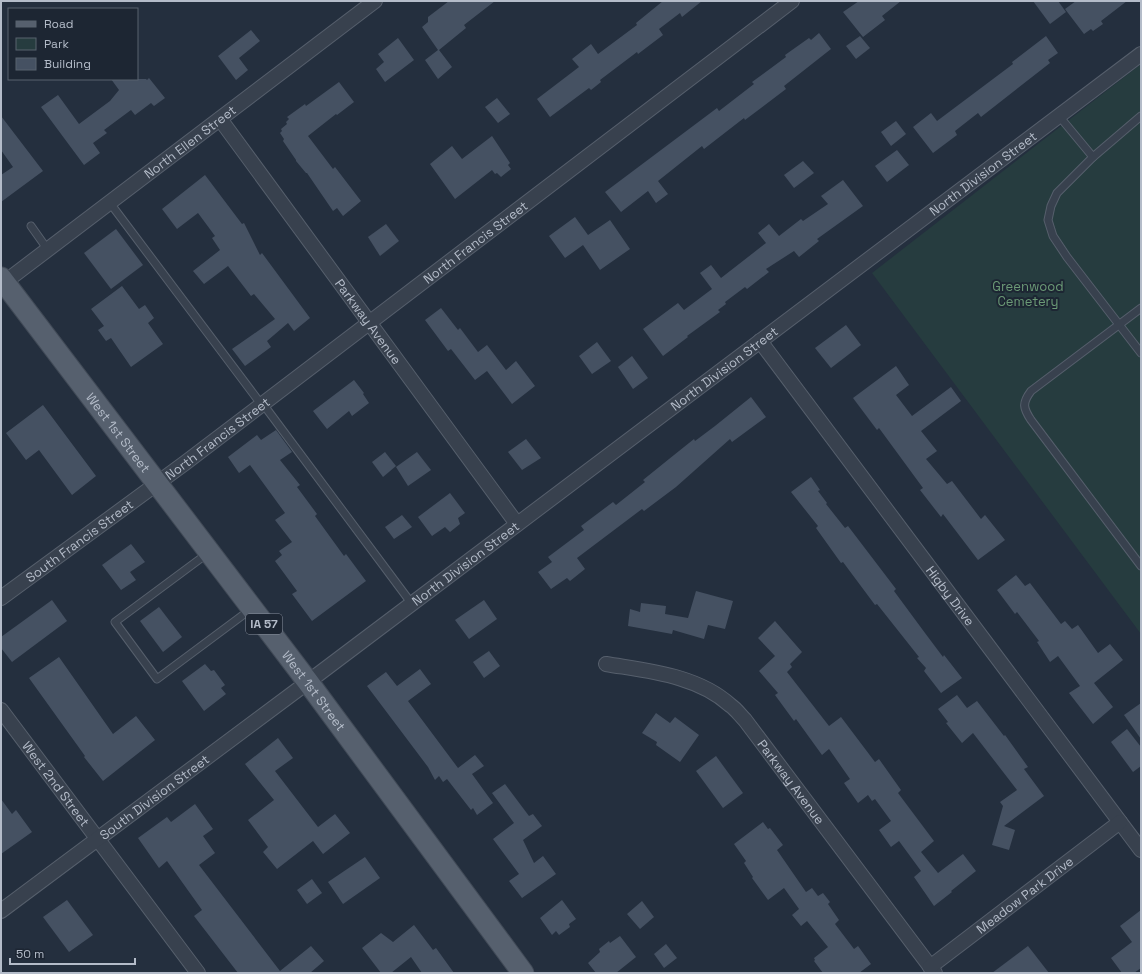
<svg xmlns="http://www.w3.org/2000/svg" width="1142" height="974" viewBox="0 0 1142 974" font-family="'Space Grotesk',sans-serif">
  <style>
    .green { fill: #263c3f }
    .building { fill: #455162 }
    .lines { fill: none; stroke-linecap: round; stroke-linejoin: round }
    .lane-casing { stroke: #565f6c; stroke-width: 9 }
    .street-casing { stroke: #565f6c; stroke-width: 16 }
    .primary-casing { stroke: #414a57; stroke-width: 23 }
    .lane { stroke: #38414e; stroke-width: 7 }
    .street { stroke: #38414e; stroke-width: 14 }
    .primary { stroke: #56606e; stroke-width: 21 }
    .labels { text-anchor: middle; stroke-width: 4; stroke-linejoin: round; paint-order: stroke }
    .shield { fill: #1d2633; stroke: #878f9c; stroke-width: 1 }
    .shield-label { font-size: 12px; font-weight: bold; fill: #b4bcc9 }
    .street-label { font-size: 13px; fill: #b4bcc9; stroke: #1d2633 }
    .park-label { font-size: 13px; fill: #6b9a76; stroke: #1d2633 }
  </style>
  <rect width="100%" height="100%" fill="#242f3e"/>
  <path class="green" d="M 1141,64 L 1141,634 L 872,273 Z"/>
  <g class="building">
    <path d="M 449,1 L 495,1 L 464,25 L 466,28 L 439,50 L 452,67 L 438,79 L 425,60 L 438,50 L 422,27 L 428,22 L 428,17 Z"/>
    <path d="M 663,1 L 702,1 L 682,17 L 680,13 L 659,29 L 663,35 L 638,54 L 637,52 L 600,80 L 601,82 L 591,90 L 589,88 L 550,117 L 537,99 L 579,67 L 572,59 L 591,44 L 598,54 L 637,25 L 636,23 Z"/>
    <path d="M 859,1 L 901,1 L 882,16 L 885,20 L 863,37 L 843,12 Z"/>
    <path d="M 1033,1 L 1058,1 L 1066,12 L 1050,24 Z"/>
    <path d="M 1076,1 L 1127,1 L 1101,21 L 1103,24 L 1093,31 L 1091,29 L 1084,34 L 1065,9 Z"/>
    <path d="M 251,30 L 260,41 L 239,58 L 248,70 L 236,80 L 218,56 Z"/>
    <path d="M 819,33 L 831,49 L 784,86 L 786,89 L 745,120 L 744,118 L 704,149 L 702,146 L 658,181 L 668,194 L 656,203 L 648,191 L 621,212 L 605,192 L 717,108 L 719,111 L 754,84 L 752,82 L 786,57 L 785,55 L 809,38 L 811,40 Z"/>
    <path d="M 860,36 L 870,48 L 856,59 L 846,46 Z"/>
    <path d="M 1046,36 L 1058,53 L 1048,60 L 1050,63 L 981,117 L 978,113 L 955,131 L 957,135 L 933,153 L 913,127 L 931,113 L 937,121 L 1013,64 L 1012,62 Z"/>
    <path d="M 398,38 L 414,60 L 385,82 L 376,69 L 384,62 L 378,54 Z"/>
    <path d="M 149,78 L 165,98 L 154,106 L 151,103 L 135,115 L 131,110 L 104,130 L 107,133 L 93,143 L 100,153 L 84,165 L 41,107 L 58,95 L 79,124 L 110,101 L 119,90 L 111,79 L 146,79 L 147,80 Z"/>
    <path d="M 339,82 L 354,102 L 337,115 L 336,114 L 308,136 L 333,169 L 335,167 L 361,201 L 343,216 L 337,208 L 333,211 L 307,173 L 306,173 L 296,161 L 296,160 L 283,141 L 284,139 L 280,133 L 282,131 L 281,129 L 287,124 L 286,122 L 289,119 L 287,117 L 305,104 L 306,106 Z"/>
    <path d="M 497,98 L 510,114 L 498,123 L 485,107 Z"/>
    <path d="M 1,116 L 43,171 L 1,202 L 1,175 L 13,167 L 1,150 Z"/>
    <path d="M 896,121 L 906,134 L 891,146 L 881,132 Z"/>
    <path d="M 492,136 L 510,163 L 508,165 L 511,169 L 501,177 L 497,173 L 495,174 L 492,170 L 455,199 L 430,164 L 452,146 L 462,159 Z"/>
    <path d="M 897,150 L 909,165 L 887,182 L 875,166 Z"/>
    <path d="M 803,161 L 814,173 L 794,188 L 784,175 Z"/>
    <path d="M 205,175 L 242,224 L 244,223 L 260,255 L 262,253 L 310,318 L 294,331 L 288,323 L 267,341 L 271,347 L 245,366 L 232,349 L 275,319 L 254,294 L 251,296 L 228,266 L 204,284 L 193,271 L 220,250 L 212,238 L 215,236 L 198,213 L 177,229 L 162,209 Z"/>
    <path d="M 843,180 L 863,206 L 817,239 L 819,241 L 799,257 L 794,251 L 766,269 L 769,272 L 747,289 L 745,287 L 725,302 L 726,304 L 718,310 L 720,312 L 687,336 L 688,337 L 663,356 L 643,329 L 678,303 L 684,310 L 712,289 L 700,273 L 711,265 L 721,278 L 766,243 L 758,233 L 769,224 L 779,236 L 801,219 L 803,221 L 828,204 L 821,196 Z"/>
    <path d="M 575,217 L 588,235 L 610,220 L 630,249 L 600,270 L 583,245 L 565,258 L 549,236 Z"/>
    <path d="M 386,224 L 399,241 L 380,256 L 368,237 Z"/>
    <path d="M 116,229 L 143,265 L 111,289 L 84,253 Z"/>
    <path d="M 122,286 L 139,309 L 145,305 L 154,318 L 148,323 L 163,344 L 131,367 L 111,338 L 106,341 L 98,330 L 104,326 L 91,309 Z"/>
    <path d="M 441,308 L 458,330 L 460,328 L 478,352 L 487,345 L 506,370 L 516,361 L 535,386 L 512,404 L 487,371 L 475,380 L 451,349 L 448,351 L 425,320 Z"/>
    <path d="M 846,325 L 861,345 L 831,368 L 815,348 Z"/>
    <path d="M 597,342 L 611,361 L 592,374 L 579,356 Z"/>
    <path d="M 632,356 L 648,378 L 633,389 L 618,367 Z"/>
    <path d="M 896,366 L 909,385 L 896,395 L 912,416 L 951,387 L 961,401 L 921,431 L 937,451 L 926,459 L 947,484 L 952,481 L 981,519 L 985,515 L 1005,540 L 978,560 L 943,514 L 941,517 L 920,490 L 923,488 L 879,428 L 877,430 L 853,398 Z"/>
    <path d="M 354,380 L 364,393 L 363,394 L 369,403 L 352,416 L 349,411 L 327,429 L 313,411 Z"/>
    <path d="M 751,397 L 766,417 L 732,442 L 730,439 L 676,487 L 644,511 L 642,509 L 577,558 L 585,569 L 570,581 L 567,578 L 551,589 L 538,572 L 552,562 L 548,557 L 584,530 L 581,526 L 613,502 L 616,505 L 645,482 L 643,480 L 669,459 L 694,439 L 695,441 L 715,426 Z"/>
    <path d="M 43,405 L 96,476 L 72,495 L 39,450 L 26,460 L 6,433 Z"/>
    <path d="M 276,430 L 292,452 L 280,460 L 300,485 L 297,487 L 317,514 L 315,516 L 344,556 L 346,554 L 366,581 L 312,621 L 292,594 L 297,591 L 275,561 L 282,555 L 279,551 L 292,542 L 275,520 L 285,513 L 250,465 L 239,473 L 228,457 L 257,435 L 261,440 Z"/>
    <path d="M 526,439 L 541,458 L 522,470 L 508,452 Z"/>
    <path d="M 385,452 L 396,466 L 383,477 L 372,462 Z"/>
    <path d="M 417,452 L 431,470 L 408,486 L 396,467 Z"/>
    <path d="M 811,477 L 820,490 L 818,491 L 827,503 L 826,504 L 845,528 L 848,526 L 896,589 L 894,591 L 925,633 L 943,657 L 944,655 L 962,678 L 941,693 L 924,671 L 926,668 L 917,658 L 919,657 L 877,604 L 875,605 L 843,562 L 841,563 L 816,528 L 818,526 L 791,492 Z"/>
    <path d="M 450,493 L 465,513 L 458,518 L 460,524 L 450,532 L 445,527 L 432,536 L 418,517 Z"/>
    <path d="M 402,515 L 412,527 L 394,539 L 385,527 Z"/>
    <path d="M 131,544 L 145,562 L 130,572 L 136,580 L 121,590 L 102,565 Z"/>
    <path d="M 1016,575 L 1025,586 L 1030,583 L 1061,624 L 1065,621 L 1072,629 L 1078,625 L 1098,653 L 1110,644 L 1123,660 L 1094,683 L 1113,707 L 1093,724 L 1069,693 L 1080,686 L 1058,656 L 1050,662 L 1037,642 L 1039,641 L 1017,612 L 1015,614 L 997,590 Z"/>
    <path d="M 696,591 L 733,601 L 725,629 L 708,625 L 704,639 L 673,630 L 672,634 L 628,626 L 630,609 L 640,612 L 641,603 L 666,606 L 665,614 L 688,618 Z"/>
    <path d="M 52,600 L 67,621 L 12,662 L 1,648 L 1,637 Z"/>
    <path d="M 484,600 L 497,619 L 469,639 L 455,620 Z"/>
    <path d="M 159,607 L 182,637 L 163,652 L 140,621 Z"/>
    <path d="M 775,621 L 802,652 L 790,664 L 792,667 L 787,672 L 829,726 L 841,717 L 875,762 L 879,759 L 901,790 L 898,793 L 934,841 L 921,852 L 938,873 L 963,854 L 976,871 L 951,891 L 952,892 L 934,906 L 914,877 L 921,871 L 899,841 L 891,847 L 879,830 L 891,821 L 875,799 L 872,801 L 868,795 L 858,803 L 844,783 L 850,779 L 829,749 L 822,755 L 796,719 L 794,721 L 775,695 L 778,693 L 759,671 L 775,656 L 758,638 Z"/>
    <path d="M 489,651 L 500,666 L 484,678 L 473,662 Z"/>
    <path d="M 59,657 L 113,734 L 136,716 L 155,740 L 103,781 L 84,757 L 85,756 L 29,678 Z"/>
    <path d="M 205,664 L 211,671 L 214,670 L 225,685 L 221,688 L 226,694 L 204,711 L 182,681 Z"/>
    <path d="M 420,669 L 431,684 L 408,701 L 458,768 L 475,755 L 484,766 L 472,774 L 493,803 L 477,815 L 473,808 L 471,810 L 447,779 L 443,782 L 439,776 L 435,780 L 428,767 L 367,686 L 386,672 L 397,686 Z"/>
    <path d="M 957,695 L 967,708 L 977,701 L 1004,736 L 1005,735 L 1028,767 L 1024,769 L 1044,796 L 1004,826 L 1015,830 L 1009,850 L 992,845 L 1003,806 L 1000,802 L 1017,790 L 973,733 L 962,743 L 946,723 L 948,722 L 938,709 Z"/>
    <path d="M 1141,703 L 1141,739 L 1124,715 Z"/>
    <path d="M 656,713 L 670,723 L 675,717 L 699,735 L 680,762 L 656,745 L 657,742 L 642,733 Z"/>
    <path d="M 1127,729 L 1141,747 L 1141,766 L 1133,772 L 1111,742 Z"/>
    <path d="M 278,738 L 293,758 L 275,771 L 318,827 L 335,814 L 350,833 L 323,854 L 313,841 L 277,869 L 263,852 L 268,847 L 248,820 L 274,800 L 245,764 Z"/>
    <path d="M 716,756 L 743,793 L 723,808 L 696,771 Z"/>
    <path d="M 505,784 L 529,816 L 533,814 L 542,826 L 523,840 L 534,863 L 543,856 L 556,874 L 522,898 L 509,881 L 519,874 L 493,839 L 514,823 L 492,793 Z"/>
    <path d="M 1,799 L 12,814 L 16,810 L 32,832 L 1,854 Z"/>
    <path d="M 195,804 L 213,829 L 203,836 L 215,853 L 199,865 L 280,971 L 311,946 L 324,961 L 310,973 L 238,973 L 194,916 L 202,910 L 167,861 L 159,868 L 138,838 L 167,817 L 171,822 Z"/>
    <path d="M 763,822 L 768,829 L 770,828 L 783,845 L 777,850 L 806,892 L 812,888 L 818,896 L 823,893 L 830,902 L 828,904 L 839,920 L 835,924 L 854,949 L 858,946 L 871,964 L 859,973 L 823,973 L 814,961 L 815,960 L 814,958 L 828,947 L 807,921 L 801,926 L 792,915 L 799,909 L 784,888 L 768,900 L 752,878 L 753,877 L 744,863 L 746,861 L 734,844 Z"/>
    <path d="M 365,857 L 380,878 L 343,904 L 328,882 Z"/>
    <path d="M 312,879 L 322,893 L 307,904 L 297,890 Z"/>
    <path d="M 67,900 L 93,935 L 69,952 L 43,917 Z"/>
    <path d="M 562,900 L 576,919 L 569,924 L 570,927 L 559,935 L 556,931 L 552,935 L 540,918 Z"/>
    <path d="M 642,901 L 654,917 L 640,929 L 627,914 Z"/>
    <path d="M 1141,910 L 1141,968 L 1134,973 L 1122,973 L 1111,958 L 1132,942 L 1120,926 Z"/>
    <path d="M 414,925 L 433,950 L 436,948 L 454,973 L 422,973 L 411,957 L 391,973 L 381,973 L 362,948 L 381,933 L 393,942 Z"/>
    <path d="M 620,936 L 636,957 L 616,973 L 596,973 L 588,963 L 600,952 L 599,949 L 609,941 L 610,943 Z"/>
    <path d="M 666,944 L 677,958 L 664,968 L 654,954 Z"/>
    <path d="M 1028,946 L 1049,973 L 992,973 Z"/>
  </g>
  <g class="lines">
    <defs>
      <g id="lane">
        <path d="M 1059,116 L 1093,157"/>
        <path d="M 1141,116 L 1093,157 L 1057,193 L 1051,206 L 1048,220 L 1053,236 L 1067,257 L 1141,353"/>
        <path d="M 110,203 L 261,404 L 266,408 L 412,604"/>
        <path d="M 31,226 L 48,250"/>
        <path d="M 1141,308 L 1031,391 C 1022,403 1023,408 1031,420 L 1141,566"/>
        <path d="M 208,553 L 115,622 L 157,679 L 251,609"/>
      </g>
      <g id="street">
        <path id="s1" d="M 220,119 L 517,524"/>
        <path id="s2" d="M 1,285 L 375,1"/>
        <path id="s3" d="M 760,341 L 1141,850"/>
        <path id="s4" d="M 1,598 L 185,463 L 792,1"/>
        <path id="s5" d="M 606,664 C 647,671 697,675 730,705 C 736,709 740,715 745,720 L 935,973"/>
        <path id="s6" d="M 1,710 L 198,973"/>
        <path id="s7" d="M 1,911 L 308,682 L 1141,54"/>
        <path id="s8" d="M 930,967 L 1120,822"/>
      </g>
      <g id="primary">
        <path id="s9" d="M 1,278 L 308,682 L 523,973"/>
      </g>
    </defs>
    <use href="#lane" class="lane-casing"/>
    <use href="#street" class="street-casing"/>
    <use href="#primary" class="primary-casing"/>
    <use href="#lane" class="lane"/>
    <use href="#street" class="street"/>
    <use href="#primary" class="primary"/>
  </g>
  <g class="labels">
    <rect class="shield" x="246" y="614" width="36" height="20" rx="3"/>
    <g class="shield-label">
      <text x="264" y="628">IA 57</text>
    </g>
    <g class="street-label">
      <text dy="5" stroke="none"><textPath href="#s2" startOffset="237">North Ellen Street</textPath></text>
      <text dy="5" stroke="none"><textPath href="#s7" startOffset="1228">North Division Street</textPath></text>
      <text dy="5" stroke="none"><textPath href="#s4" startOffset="593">North Francis Street</textPath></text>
      <text dy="5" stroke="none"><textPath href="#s1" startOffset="251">Parkway Avenue</textPath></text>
      <text dy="5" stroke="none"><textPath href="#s7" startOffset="904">North Division Street</textPath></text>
      <text dy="5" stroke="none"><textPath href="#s9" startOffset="194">West 1st Street</textPath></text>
      <text dy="5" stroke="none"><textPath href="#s4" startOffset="269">North Francis Street</textPath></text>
      <text dy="5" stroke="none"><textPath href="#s4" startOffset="97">South Francis Street</textPath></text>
      <text dy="5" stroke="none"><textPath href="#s7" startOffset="580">North Division Street</textPath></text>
      <text dy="5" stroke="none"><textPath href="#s3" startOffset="318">Higby Drive</textPath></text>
      <text dy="5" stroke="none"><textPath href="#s9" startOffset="518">West 1st Street</textPath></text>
      <text dy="5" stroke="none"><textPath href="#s5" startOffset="231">Parkway Avenue</textPath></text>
      <text dy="5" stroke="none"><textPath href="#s6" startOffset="92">West 2nd Street</textPath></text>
      <text dy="5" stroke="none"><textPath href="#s7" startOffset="191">South Division Street</textPath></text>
      <text dy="5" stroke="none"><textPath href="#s8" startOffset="119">Meadow Park Drive</textPath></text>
    </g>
    <g class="park-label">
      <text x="1028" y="291">Greenwood<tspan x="1028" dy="15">Cemetery</tspan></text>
    </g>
  </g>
  <rect width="1142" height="974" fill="none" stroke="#b4bcc9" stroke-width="4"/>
  <rect x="8" y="8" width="130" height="72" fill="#1d2633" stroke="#59626f"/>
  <rect x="16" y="21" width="20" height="6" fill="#56606e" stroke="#59626f"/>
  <text x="44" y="28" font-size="12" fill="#b4bcc9">Road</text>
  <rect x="16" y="38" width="20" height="12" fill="#263c3f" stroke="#59626f"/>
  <text x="44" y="48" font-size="12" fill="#b4bcc9">Park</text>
  <rect x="16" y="58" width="20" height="12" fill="#455162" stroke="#59626f"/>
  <text x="44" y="68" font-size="12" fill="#b4bcc9">Building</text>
  <path d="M10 958v6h125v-6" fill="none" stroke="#b4bcc9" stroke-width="2"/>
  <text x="16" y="958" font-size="12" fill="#b4bcc9" stroke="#1d2633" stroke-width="3" paint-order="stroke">50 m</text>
</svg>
